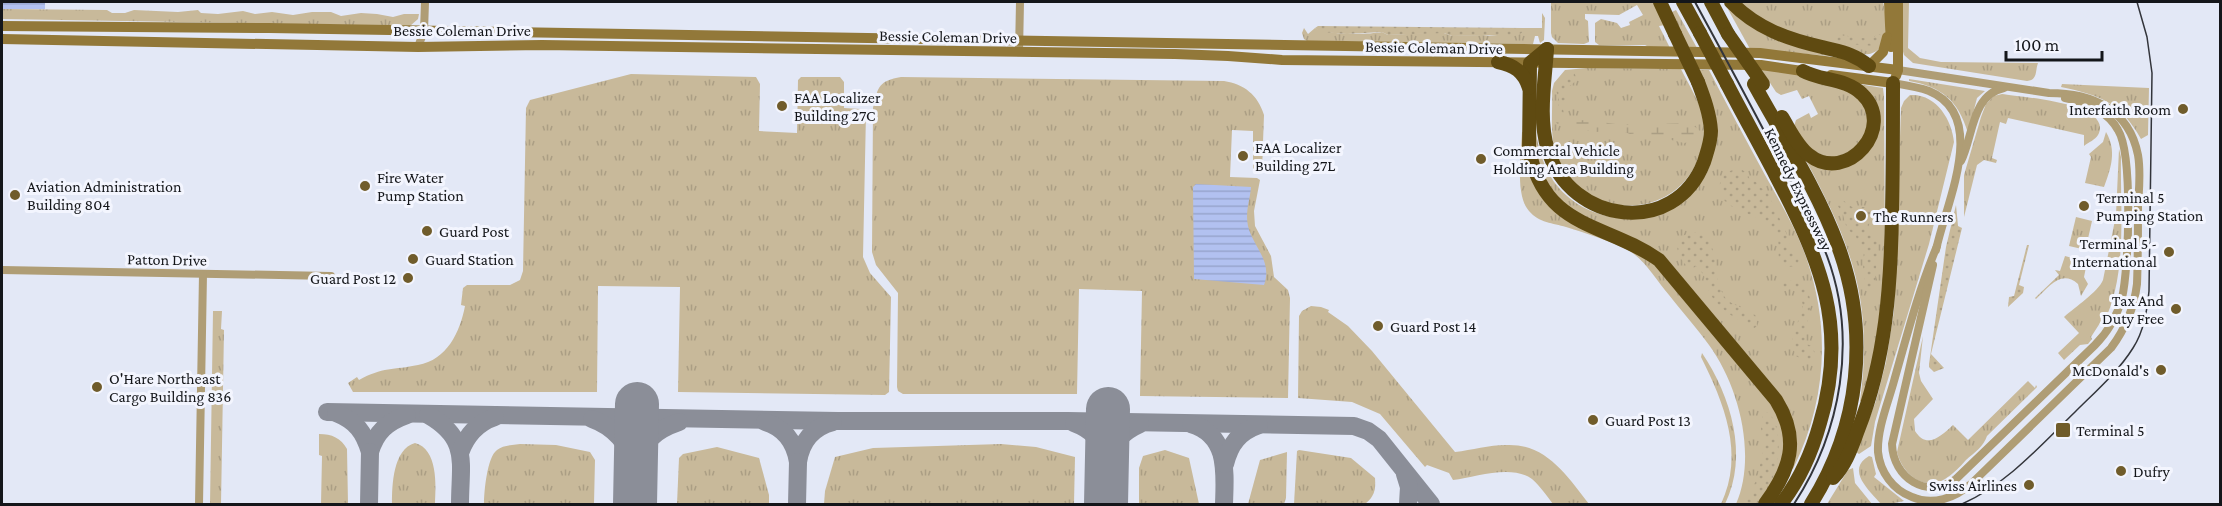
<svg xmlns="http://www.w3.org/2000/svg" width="2222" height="506" viewBox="0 0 2222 506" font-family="'Crimson Pro',serif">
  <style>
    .grass { fill: url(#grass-tufts) }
    .wetland { fill: url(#wetland-marsh) }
    .garden { fill: url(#garden-dots) }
    .water { fill: url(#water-rules) }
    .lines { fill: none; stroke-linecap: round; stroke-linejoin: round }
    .taxiway { stroke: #8b8e98; stroke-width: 18 }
    .runway { stroke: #8b8e98; stroke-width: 44 }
    .street { stroke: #af9d75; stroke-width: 8 }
    .secondary { stroke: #927839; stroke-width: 10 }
    .highway { stroke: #5f4a11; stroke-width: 14 }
    .tram { stroke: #33353b; stroke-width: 1.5 }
    .rail { stroke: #33353b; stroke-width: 2 }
    .highway-bridge { stroke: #5f4a11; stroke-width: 14 }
    .poi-dot { fill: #705c2b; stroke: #f3f5fe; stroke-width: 2 }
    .labels { text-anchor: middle; stroke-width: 6; stroke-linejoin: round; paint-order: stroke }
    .street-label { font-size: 16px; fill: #14161a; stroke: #f3f5fe }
    .poi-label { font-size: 16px; fill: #14161a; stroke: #f3f5fe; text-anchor: start }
  </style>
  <defs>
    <pattern id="grass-tufts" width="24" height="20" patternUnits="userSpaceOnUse" patternTransform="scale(1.5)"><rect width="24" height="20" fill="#c8b99a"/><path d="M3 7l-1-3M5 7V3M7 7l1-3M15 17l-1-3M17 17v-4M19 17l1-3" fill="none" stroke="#ab9e84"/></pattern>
    <pattern id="wetland-marsh" width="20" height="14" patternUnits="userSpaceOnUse" patternTransform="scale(1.5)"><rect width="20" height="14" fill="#c8b99a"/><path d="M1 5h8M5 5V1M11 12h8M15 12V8" fill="none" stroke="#ab9e84"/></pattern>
    <pattern id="garden-dots" width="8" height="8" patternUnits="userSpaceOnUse" patternTransform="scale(1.5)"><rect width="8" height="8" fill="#c8b99a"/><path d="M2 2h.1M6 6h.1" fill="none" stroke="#ab9e84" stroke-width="1.8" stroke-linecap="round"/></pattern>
    <pattern id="water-rules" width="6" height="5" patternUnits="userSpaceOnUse" patternTransform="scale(1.5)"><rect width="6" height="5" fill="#b2c1f0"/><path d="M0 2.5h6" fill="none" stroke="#98a5cd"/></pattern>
  </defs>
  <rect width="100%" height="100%" fill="#e3e8f6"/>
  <g class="grass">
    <path d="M 1551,2 L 1655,2 L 1665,25 L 1659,26 L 1670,48 L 1651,48 L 1645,45 L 1599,45 L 1595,42 L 1595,23 L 1601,19 L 1617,23 L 1621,28 L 1630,25 L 1629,22 L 1643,15 L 1637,5 L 1619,15 L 1585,14 L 1585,19 L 1588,21 L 1589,42 L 1584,44 L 1558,43 L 1552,37 L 1551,33 Z"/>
    <path d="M 1724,2 L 1726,2 L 1830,56 L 1750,49 Z"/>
    <path d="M 1738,2 L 1883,2 C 1888,21 1890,58 1861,54 C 1814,41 1777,34 1738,2 Z"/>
    <path d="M 1901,2 L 1909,2 L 1908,48 L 1920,58 L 1941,62 L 2036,63 L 2038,63 C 2035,71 2038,80 2027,81 L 1913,63 L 1904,55 L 1902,48 Z"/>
    <path d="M 2,9 L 107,10 L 112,13 L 125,13 L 134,10 L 178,12 L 198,10 L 201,13 L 218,14 L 243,11 L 255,14 L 272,12 L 293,15 L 312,12 L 331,12 L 341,16 L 361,13 L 377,14 L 393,17 L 404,14 L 419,14 L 418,19 L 410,26 L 2,19 Z"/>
    <path d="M 1676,10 L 1697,48 L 1687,48 L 1670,13 Z"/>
    <path d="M 1542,13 L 1545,18 L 1544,40 L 1540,43 L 1538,36 L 1535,36 L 1533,44 L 1307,41 L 1304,39 L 1302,33 L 1304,28 L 1308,34 L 1315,28 C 1328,35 1366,35 1382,32 L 1388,35 L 1424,33 L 1444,33 L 1452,36 L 1482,35 L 1489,36 L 1523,32 L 1523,28 L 1542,28 Z"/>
    <path d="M 1587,68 L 1681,69 C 1688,84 1698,98 1702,114 C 1706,129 1704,145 1698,159 C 1673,222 1585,220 1558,159 C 1549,139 1553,113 1552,91 L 1554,83 L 1565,70 Z"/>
    <path d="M 1761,69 C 1783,71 1833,80 1851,91 C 1860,97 1869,110 1869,122 C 1869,130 1862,140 1859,148 L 1831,159 L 1808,148 L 1794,126 L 1796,120 L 1809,113 L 1811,118 L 1818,114 L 1809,96 L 1802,99 L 1797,90 L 1781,95 L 1776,92 Z"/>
    <path d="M 1697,70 L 1709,70 C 1727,105 1746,140 1765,175 C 1780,202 1797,230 1807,260 C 1831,330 1826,403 1793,469 L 1791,468 L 1793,433 L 1677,273 L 1588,222 L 1557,201 L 1536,163 L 1535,129 C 1539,150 1544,171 1559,188 C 1590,223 1646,229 1682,200 C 1694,191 1709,176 1711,160 C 1713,154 1709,144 1708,138 C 1704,115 1701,92 1697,70 Z"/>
    <path d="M 631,74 L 756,77 L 760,84 L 759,131 L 797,133 L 798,80 L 801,77 L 840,77 L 844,82 L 844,108 L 861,109 L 866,113 L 863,257 L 870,273 L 891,297 L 889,392 L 885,395 L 678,392 L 680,287 L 598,286 L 597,392 L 353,392 L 348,383 L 357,377 L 359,380 C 382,367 394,370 418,365 C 447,360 460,332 465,306 L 461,305 L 463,288 L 467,285 L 510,285 L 520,280 L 523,271 L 526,108 L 530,100 Z"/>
    <path d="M 901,77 L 1224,81 C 1244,84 1258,95 1264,115 L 1262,170 L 1253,169 L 1253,131 L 1232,130 L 1230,177 L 1257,178 L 1260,180 L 1254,211 L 1255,226 L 1271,256 L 1274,277 L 1288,290 L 1290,298 L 1288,398 L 1140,396 L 1142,291 L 1079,289 L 1077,394 L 903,394 L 898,391 L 897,387 L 898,293 L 876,265 L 872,252 L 873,108 C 878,86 879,81 901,77 Z"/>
    <path d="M 1909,79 L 1985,91 L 1977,98 L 1968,133 C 1958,100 1942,87 1909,81 Z"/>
    <path d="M 1858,84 L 1883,88 L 1884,96 L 1885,265 L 1881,322 L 1863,402 L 1860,401 C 1874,301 1851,243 1804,157 L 1835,167 L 1877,127 Z"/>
    <path d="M 2062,84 L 2149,88 L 2148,135 L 2141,139 C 2121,103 2100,95 2061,87 Z"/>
    <path d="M 2002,94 C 2020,97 2115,103 2098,135 C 2095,140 2089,142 2084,146 L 2084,135 L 2008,118 L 2006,124 L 2000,122 L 1992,158 L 1997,160 L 1996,163 L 1984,160 L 1977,165 L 1964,217 L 1964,175 L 1981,117 L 1986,104 L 1994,96 Z"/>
    <path d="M 1910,95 C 1936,93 1952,120 1954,142 L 1929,244 L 1875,422 L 1871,446 L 1859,454 L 1856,452 L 1876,401 L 1886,362 L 1894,311 L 1901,108 L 1904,101 Z"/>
    <path d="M 1522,132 L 1525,132 L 1539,191 L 1659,266 L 1743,366 L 1781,418 L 1785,453 L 1772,486 L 1757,504 L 1736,504 C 1757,456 1739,386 1709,345 C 1697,328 1682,312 1669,295 C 1656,280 1644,258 1626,249 C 1607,240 1586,233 1566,227 C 1553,223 1539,223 1529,211 C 1515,196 1521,153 1522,132 Z"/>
    <path d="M 2106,132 C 2117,151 2111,168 2104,187 L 2085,183 L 2091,157 L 2089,154 L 2103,142 Z"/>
    <path d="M 2119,149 L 2121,157 C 2120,210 2128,276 2103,324 L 2100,323 L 2091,337 L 2092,339 L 2088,344 L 2080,345 L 2064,360 L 2058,353 L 2079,333 L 2064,317 C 2075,307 2098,292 2103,280 L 2116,215 Z"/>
    <path d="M 2076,217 L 2092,221 L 2087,243 L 2082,249 L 2069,246 Z"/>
    <path d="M 2065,256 L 2087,262 L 2084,277 L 2088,284 L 2081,296 L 2078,284 C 2061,269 2049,287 2036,299 L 2035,298 L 2059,275 L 2055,270 L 2060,271 Z"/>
    <path d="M 1311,306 L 1321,307 L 1329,310 L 1328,312 L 1348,326 L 1372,351 L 1455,452 C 1472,450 1489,445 1506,445 C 1546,443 1567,476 1589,504 L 1553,504 C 1547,496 1540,486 1532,479 C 1511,464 1476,477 1453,480 L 1449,473 L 1427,465 L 1425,467 L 1380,414 L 1352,402 L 1298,398 L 1299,316 L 1302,311 Z"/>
    <path d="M 213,311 L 222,311 L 221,329 L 224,330 L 221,504 L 210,504 Z"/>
    <path d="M 1923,336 L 1919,373 L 1921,381 L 1933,399 L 1914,419 L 1915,431 C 1927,450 1941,436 1953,425 L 1968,440 L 2028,381 L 2035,388 L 2036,385 L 2037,387 L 1987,436 C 1984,446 1974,453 1966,460 C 1960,467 1953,474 1945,479 C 1923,492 1902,473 1897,452 Z"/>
    <path d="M 1702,353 C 1731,396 1749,456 1725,504 L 1721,504 C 1745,454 1724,403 1701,357 Z"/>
    <path d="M 319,434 C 332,434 341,438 347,449 L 348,504 L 321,504 L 322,456 L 319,455 Z"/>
    <path d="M 415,443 C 438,449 436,485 435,504 L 392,504 C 392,485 393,449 415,443 Z"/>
    <path d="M 520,444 L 556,445 L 590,452 L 595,460 L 594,504 L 484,504 C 484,492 487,457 497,450 C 503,445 512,445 520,444 Z"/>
    <path d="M 1001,444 L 1036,447 L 1075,457 L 1074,504 L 824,504 L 825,491 L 835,457 L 873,448 Z"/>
    <path d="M 717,447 L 759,458 L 769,495 L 769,504 L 677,504 L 679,458 L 683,454 Z"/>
    <path d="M 1165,450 L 1189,458 L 1199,504 L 1139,504 L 1139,468 L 1143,456 Z"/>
    <path d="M 1299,450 L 1351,458 L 1375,478 C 1376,490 1374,497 1365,504 L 1294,504 L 1297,451 Z"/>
    <path d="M 1287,452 L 1286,498 L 1284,504 L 1248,504 L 1260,460 Z"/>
    <path d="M 1869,456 L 1872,457 L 1876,474 L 1874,477 L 1904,501 L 1890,504 L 1881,504 C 1870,491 1845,470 1869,456 Z"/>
    <path d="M 1853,468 L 1855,483 L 1872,504 L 1827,504 L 1848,470 Z"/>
  </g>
  <path class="wetland" d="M 1586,120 L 1623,125 L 1690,123 L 1699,130 L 1695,141 L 1684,143 L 1642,133 L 1630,134 L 1619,130 L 1596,132 L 1558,125 L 1556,122 Z"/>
  <g class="garden">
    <path d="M 1318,26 L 1523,28 L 1523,32 L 1518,35 L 1452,36 L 1444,33 L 1388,35 L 1382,32 L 1347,34 L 1321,32 L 1315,28 Z"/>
    <path d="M 1878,34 L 1882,36 L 1880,42 L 1875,46 L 1837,43 L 1836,38 L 1838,35 L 1871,39 Z"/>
    <path d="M 1574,72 L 1577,80 L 1567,88 L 1565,92 L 1567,98 L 1562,105 L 1565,118 L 1560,119 L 1558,108 L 1559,100 L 1556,90 L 1563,84 L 1568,74 Z"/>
    <path d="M 1739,168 L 1747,173 L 1750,180 L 1756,182 L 1761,188 L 1767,191 L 1788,237 L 1791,253 L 1795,252 L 1800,257 L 1797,266 L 1787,267 L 1779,261 C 1778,254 1780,244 1777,237 C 1763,206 1711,217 1721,178 L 1730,171 Z"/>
    <path d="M 1839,200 L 1844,201 L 1852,207 L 1870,207 L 1873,214 L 1867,230 L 1878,242 L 1875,282 L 1872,289 L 1868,290 C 1863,278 1862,264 1864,252 L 1858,245 L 1856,236 L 1847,229 L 1843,215 L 1838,206 Z"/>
    <path d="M 1956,205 L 1958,226 L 1962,228 L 1931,354 L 1944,368 L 1934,372 L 1929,367 L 1929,364 L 1946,247 Z"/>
    <path d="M 1698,232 C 1723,246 1710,273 1724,296 C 1731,307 1747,307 1756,316 L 1757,326 L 1752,330 L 1747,328 L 1745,323 C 1733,318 1714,304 1709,291 C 1704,278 1708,278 1696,266 L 1691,270 C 1674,255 1669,234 1698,232 Z"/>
    <path d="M 2027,245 L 2029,245 L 2019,285 L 2024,287 L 2023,293 L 2008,307 L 2009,297 L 2014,296 Z"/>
    <path d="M 1789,280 C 1826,289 1803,320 1806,344 L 1812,346 L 1815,353 L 1811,359 L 1803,360 L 1796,356 C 1793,348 1791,340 1794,332 C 1800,312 1812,306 1791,288 L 1786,291 L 1782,289 L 1783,283 Z"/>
    <path d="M 1769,412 C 1781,429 1781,457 1773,477 C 1769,486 1760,496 1754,504 L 1744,504 L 1757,479 L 1764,447 L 1761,428 L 1763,413 Z"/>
  </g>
  <g class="water">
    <rect x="2" y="2" width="43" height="7"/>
    <path d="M 1196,184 L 1251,187 C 1250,200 1245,212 1248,226 C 1253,247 1273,261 1264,285 L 1194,279 L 1193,187 Z"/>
  </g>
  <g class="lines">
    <g class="taxiway">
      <path d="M 327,412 L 838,421 L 1068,421 L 1354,426 L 1368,431 L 1379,439 L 1431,504"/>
      <path d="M 336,413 C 356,421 364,432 370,452 C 376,432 387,422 407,415"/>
      <path d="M 428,415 C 470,439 460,463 460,504"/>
      <path d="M 592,419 C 615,427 627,444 636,465 C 646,440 653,431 679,422"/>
      <path d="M 765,422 C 785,428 795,443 798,462 C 801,442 813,427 833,422"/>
      <path d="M 1074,423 C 1093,430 1101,440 1107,460"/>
      <path d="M 1191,424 C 1229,435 1225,473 1224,504"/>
      <path d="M 460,453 C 466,436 477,423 495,417"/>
      <path d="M 1107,460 C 1114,442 1122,432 1140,424"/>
      <path d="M 1225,464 C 1230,444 1239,432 1259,425"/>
      <path d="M 1405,474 L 1409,487 L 1408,504"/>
      <path d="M 369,504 L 370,452"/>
      <path d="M 797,504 L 798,462"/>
    </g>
    <g class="runway">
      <path d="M 635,504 L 637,404"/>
      <path d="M 1106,504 L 1108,409"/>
    </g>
    <g class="street">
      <path d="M 418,47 L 424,31 L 425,2"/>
      <path d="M 1019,52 L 1020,2"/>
      <path d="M 1898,70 L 2049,93 C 2092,93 2129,109 2138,155 C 2141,172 2139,189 2138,206 C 2138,232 2138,258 2137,284 C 2134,309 2126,328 2111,348 L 1971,484 C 1955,498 1933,506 1912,497 C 1893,490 1880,472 1878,452 C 1877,429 1888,403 1894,381 C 1907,335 1919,289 1937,246"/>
      <path d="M 1893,83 C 1905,85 1918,87 1929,91 C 1990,116 1945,205 1936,250"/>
      <path d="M 1961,161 C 1973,137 1972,94 2004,88"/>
      <path d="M 1933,265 L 1892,444 C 1893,478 1927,500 1956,479 L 2095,345 C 2108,332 2117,316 2122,298 C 2129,268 2133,154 2118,130 C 2107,110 2086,102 2065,98"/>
      <path d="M 2,270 L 331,276"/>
      <path d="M 199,504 L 203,274"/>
    </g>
    <g class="secondary">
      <path d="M 1889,2 L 1891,47"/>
      <path d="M 2,26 L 269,28 L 1760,53 L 1898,70"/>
      <path d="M 2,39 L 418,47 L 542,45 L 1175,54 L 1228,56 L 1282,60 L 1761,65 L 1809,72"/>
      <path d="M 1869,66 L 1883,52 L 1887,37"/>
      <path d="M 1831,75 L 1893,83"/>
      <path d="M 1896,76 L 1898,70 L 1898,2"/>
    </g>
    <g class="highway">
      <path d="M 1660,2 L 1675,34"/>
      <path d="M 1683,2 L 1700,33"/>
      <path d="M 1711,2 L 1728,34"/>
      <path d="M 1731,2 C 1756,28 1787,39 1822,47 C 1841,52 1853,53 1869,66"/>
      <path d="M 1547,49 L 1530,63 L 1529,149 C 1544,230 1605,222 1659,260 L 1776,400 C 1801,440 1790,470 1765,504"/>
      <path d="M 1547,49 C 1545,81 1538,119 1548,150 C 1570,224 1675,238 1704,162 C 1707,152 1711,142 1711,131 C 1710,114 1704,98 1698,82"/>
      <path d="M 1498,62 C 1514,65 1524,72 1529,88"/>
      <path d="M 1727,84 C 1743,115 1760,145 1776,176 C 1820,260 1849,327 1820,423 C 1812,452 1799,481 1781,504"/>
      <path d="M 1754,84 C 1782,135 1818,191 1838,246 C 1870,332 1860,426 1811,504"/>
      <path d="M 1782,117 C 1790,130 1797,146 1809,155 C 1847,185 1897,127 1862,94 C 1846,78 1821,81 1803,71"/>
      <path d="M 1833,478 C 1846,465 1852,446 1858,430 C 1886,359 1891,286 1892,211 C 1893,168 1893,126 1893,83"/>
    </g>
    <path class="tram" d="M 1962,504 C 2007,484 2040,446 2075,412 C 2095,392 2118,372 2133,348 C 2144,331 2147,311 2149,291 L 2152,73 L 2147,37 L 2137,2"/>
    <path class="rail" d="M 1695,2 C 1722,52 1750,103 1776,154 C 1794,188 1814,221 1827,256 C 1858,339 1841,432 1794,504"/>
    <g class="highway-bridge">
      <path d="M 1700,33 L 1727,84"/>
      <path d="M 1675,34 L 1698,82"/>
      <path d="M 1728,34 L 1763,84"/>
    </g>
  </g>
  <g class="poi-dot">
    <circle cx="782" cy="106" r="6"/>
    <circle cx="2183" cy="109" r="6"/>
    <circle cx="1243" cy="156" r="6"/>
    <circle cx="1481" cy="159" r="6"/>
    <circle cx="365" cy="186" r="6"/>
    <circle cx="15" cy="195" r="6"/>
    <circle cx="2084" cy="206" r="6"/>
    <circle cx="1861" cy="216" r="6"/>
    <circle cx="427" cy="231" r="6"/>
    <circle cx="2169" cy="252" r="6"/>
    <circle cx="413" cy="259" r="6"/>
    <circle cx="408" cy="278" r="6"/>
    <circle cx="2176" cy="309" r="6"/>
    <circle cx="1378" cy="326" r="6"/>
    <circle cx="2161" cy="370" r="6"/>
    <circle cx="97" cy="387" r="6"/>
    <circle cx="1593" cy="420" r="6"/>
    <rect x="2055" y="422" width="16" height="16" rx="3"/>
    <circle cx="2121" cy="471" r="6"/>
    <circle cx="2029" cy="485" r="6"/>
  </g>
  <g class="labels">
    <g class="street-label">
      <text x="462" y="36">Bessie Coleman Drive</text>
      <text transform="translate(948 36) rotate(1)" y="6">Bessie Coleman Drive</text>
      <text transform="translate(1434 47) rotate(1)" y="6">Bessie Coleman Drive</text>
      <text transform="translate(1799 189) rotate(64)" y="6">Kennedy Expressway</text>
      <text transform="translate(167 259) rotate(1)" y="6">Patton Drive</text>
    </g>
    <g class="poi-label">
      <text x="794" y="103">FAA Localizer<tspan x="794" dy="18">Building 27C</tspan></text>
      <text x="2171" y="115" text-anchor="end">Interfaith Room</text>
      <text x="1255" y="153">FAA Localizer<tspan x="1255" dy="18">Building 27L</tspan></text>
      <text x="1493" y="156">Commercial Vehicle<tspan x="1493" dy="18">Holding Area Building</tspan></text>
      <text x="377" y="183">Fire Water<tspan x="377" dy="18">Pump Station</tspan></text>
      <text x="27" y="192">Aviation Administration<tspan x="27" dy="18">Building 804</tspan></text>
      <text x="2096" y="203">Terminal 5<tspan x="2096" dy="18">Pumping Station</tspan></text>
      <text x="1873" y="222">The Runners</text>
      <text x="439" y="237">Guard Post</text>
      <text x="2157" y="249" text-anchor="end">Terminal 5 -<tspan x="2157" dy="18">International</tspan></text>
      <text x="425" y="265">Guard Station</text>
      <text x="396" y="284" text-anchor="end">Guard Post 12</text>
      <text x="2164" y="306" text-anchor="end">Tax And<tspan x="2164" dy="18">Duty Free</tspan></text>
      <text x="1390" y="332">Guard Post 14</text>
      <text x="2149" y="376" text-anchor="end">McDonald's</text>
      <text x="109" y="384">O'Hare Northeast<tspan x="109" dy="18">Cargo Building 836</tspan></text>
      <text x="1605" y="426">Guard Post 13</text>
      <text x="2076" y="436">Terminal 5</text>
      <text x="2133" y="477">Dufry</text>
      <text x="2017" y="491" text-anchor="end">Swiss Airlines</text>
    </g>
  </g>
  <rect width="2222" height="506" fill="none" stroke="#14161a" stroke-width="6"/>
  <path d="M2006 51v9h96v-9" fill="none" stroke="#14161a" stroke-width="3"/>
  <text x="2015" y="51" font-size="18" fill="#14161a" stroke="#f3f5fe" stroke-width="4.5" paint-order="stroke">100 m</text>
</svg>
